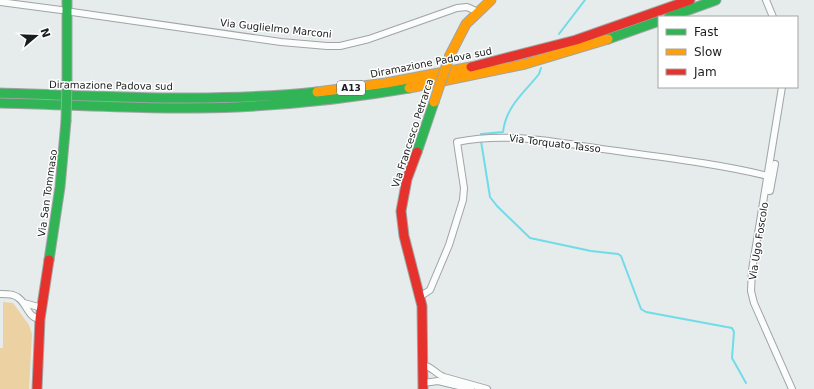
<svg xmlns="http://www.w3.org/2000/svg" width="814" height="389" viewBox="0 0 814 389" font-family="'DejaVu Sans',sans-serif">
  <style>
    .green { fill: #ecd1a2 }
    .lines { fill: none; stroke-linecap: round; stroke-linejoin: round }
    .stream { stroke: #70dce8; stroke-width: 2 }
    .street-casing { stroke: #a0a4a4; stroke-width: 8 }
    .fast-casing { stroke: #a0a4a4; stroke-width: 11 }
    .slow-casing { stroke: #a0a4a4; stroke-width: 11 }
    .jam-casing { stroke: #a0a4a4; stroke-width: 11 }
    .street { stroke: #fbfcfc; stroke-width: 6 }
    .fast { stroke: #30b455; stroke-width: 9 }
    .slow { stroke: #ff9f0a; stroke-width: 9 }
    .jam { stroke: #e5322d; stroke-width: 9 }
    .fast-bridge-casing { stroke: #a0a4a4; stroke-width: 11; stroke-linecap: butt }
    .slow-bridge-casing { stroke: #a0a4a4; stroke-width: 11; stroke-linecap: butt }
    .fast-bridge { stroke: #30b455; stroke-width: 9 }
    .slow-bridge { stroke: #ff9f0a; stroke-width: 9 }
    .labels { text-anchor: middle; stroke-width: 3; stroke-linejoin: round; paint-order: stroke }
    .shield { fill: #fff; stroke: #5f6161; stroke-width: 1 }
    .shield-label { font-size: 9px; font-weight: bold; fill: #1a1d1d }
    .street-label { font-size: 10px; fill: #1a1d1d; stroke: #fff }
  </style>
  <rect width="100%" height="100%" fill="#e6ebeb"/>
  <path class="green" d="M 3,302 L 13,303 L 29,325 L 32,334 L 29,389 L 0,389 L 0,348 L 3,348 Z"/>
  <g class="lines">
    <g class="stream">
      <path d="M 559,34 L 585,0"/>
      <path d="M 481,134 L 503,132 C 506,106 524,93 539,74 L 541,68"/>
      <path d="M 481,141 L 490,197 L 497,206 L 530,238 L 591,251 L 618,254 L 621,256 L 641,309 L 646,312 L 732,328 L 734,332 L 732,358 L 746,383"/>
    </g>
    <defs>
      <g id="street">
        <path d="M 766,0 L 773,17"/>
        <path d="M 0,2 L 61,10"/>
        <path d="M 72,12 L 281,42 L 327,46 L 340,46 L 369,39 L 457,8 L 467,7 L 476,11"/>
        <path d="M 782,87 L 752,270 L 751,291 L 754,303 L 792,389"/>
        <path d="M 766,191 L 770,191 L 775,164"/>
        <path d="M 0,294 C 4,294 9,294 13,295 C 27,299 26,318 40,319"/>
        <path d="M 421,296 L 430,290 L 449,245 L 463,200 L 464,188 L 457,142 C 512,131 563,144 617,151 C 668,158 719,164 768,176"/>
        <path d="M 24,303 L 42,308"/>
        <path d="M 423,365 C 431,366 436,374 444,377 L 487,389"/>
        <path d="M 423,383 L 438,381 L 471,389"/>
      </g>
      <g id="fast">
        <path d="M 67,0 L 67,82"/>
        <path d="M 669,17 L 716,0"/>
        <path d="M 608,39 L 659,21"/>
        <path d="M 0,93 C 105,96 212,103 317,92"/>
        <path d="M 0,103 C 79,105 158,110 237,107 C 294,104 352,98 409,88"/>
        <path d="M 417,152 L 434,102"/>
        <path d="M 49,260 L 60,187 L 66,121"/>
      </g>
      <g id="slow">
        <path d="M 450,55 L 466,24 L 491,0"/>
        <path d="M 409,88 L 525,64 L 608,39"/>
        <path d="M 317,92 L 386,83 L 471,67"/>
      </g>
      <g id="jam">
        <path d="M 471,67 L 576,40 L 690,0"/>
        <path d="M 417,152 L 407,179 L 401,211 L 404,236 L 422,306 L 423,389"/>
        <path d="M 37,389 L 40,319 L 49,260"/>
      </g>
    </defs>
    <use href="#street" class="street-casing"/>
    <use href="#fast" class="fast-casing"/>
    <use href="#slow" class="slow-casing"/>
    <use href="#jam" class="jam-casing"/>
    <use href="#street" class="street"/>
    <use href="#fast" class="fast"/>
    <use href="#slow" class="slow"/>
    <use href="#jam" class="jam"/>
    <defs>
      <path id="fast-bridge" d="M 66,121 L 67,82"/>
      <path id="slow-bridge" d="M 434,102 L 450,55"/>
    </defs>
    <use href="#fast-bridge" class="fast-bridge-casing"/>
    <use href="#slow-bridge" class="slow-bridge-casing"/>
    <use href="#fast-bridge" class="fast-bridge"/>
    <use href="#slow-bridge" class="slow-bridge"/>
  </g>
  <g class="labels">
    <rect class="shield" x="337" y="81" width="28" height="14" rx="3"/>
    <g class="shield-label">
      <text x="351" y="91">A13</text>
    </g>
    <g class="street-label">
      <text transform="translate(276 28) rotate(6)" y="4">Via Guglielmo Marconi</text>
      <text transform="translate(431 62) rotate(-11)" y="4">Diramazione Padova sud</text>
      <text transform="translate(111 85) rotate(1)" y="4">Diramazione Padova sud</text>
      <text transform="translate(412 133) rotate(-72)" y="4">Via Francesco Petrarca</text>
      <text transform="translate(555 143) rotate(7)" y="4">Via Torquato Tasso</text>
      <text transform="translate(47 193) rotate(-82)" y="4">Via San Tommaso</text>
      <text transform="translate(758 241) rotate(-81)" y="4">Via Ugo Foscolo</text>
    </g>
  </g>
  <rect x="658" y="16" width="140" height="72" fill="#ffffff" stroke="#a3a5a5"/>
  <rect x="666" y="29" width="20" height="6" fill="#30b455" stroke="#a3a5a5"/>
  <text x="694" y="36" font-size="12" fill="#1a1d1d">Fast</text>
  <rect x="666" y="49" width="20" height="6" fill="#ff9f0a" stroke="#a3a5a5"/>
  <text x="694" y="56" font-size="12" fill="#1a1d1d">Slow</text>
  <rect x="666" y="69" width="20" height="6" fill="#e5322d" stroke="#a3a5a5"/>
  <text x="694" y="76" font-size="12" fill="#1a1d1d">Jam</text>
  <g transform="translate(36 36) rotate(71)" stroke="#ffffff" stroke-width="3" paint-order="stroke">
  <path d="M0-3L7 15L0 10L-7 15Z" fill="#1a1d1d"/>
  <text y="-6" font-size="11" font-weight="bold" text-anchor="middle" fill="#1a1d1d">N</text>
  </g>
</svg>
